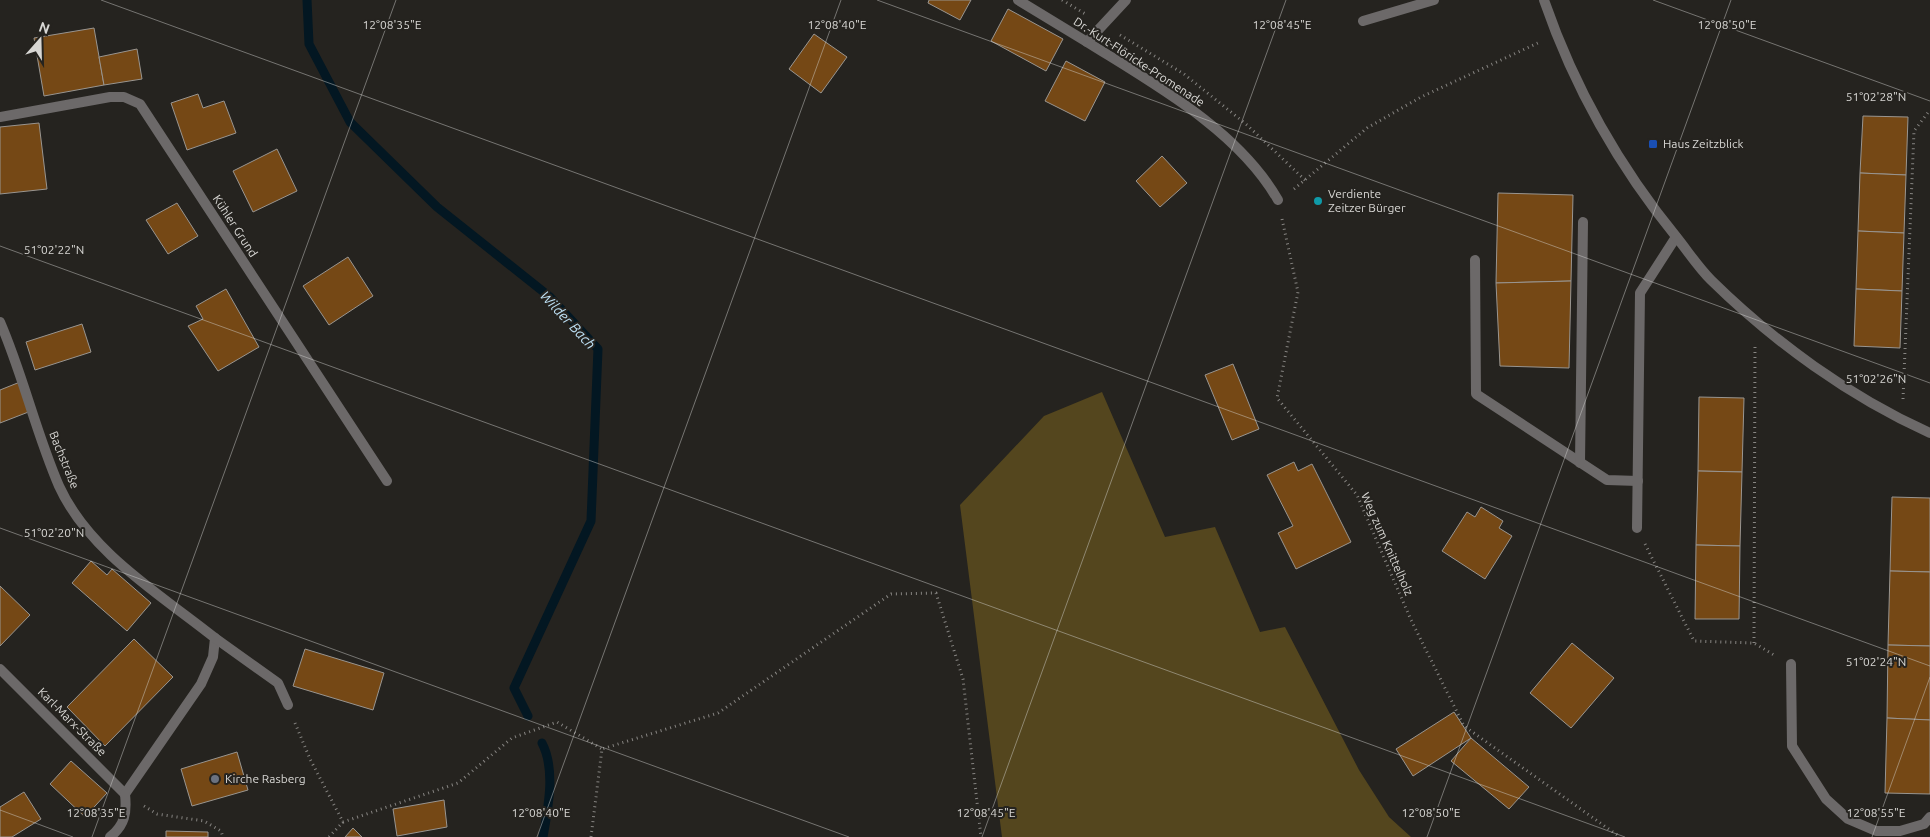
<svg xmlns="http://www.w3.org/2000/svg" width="1930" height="837" viewBox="0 0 1930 837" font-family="Ubuntu,sans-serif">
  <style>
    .green { fill: #54461e }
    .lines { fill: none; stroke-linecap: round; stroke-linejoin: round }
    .stream { stroke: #031722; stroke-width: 9 }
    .building { fill: #754815; stroke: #999590 }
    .path { stroke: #878582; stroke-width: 3; stroke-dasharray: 1 4; stroke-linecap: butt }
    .service { stroke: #6c6969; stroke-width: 10 }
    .minor { stroke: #6c6969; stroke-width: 10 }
    .ticks { fill: none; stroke: #d8d7d4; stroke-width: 1; stroke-opacity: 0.45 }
    .transit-dot { fill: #1a4fb4; stroke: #25231f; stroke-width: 2 }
    .culture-dot { fill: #0f9aa8; stroke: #25231f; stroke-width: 2 }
    .worship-dot { fill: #6b7280; stroke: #25231f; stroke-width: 2 }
    .labels { text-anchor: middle; stroke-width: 4; stroke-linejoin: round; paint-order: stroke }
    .street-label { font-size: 12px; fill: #d8d7d4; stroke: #25231f }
    .poi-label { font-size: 12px; fill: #d8d7d4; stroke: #25231f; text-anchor: start }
    .water-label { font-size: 14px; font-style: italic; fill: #bee2f7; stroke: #25231f }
    .ticks-label { font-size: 12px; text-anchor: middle; fill: #d8d7d4; stroke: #25231f; stroke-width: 4; stroke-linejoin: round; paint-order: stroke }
  </style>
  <rect width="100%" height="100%" fill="#25231f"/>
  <path class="green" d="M 1102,392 L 1165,537 L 1215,527 L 1260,632 L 1285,627 L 1359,770 L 1389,817 L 1411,837 L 1002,837 L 960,505 L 1044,416 Z"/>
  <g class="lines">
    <g class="stream">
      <path d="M 307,0 L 309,44 L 350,122 L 437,207 L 550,297 L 598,349 L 591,521 L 514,688 L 528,716"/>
      <path d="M 542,743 C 556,770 548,808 543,837"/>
    </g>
  </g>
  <g class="building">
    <path d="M 929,0 L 971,0 L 960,20 L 928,3 Z"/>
    <path d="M 1008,9 L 1063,39 L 1046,71 L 991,41 Z"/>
    <path d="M 94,28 L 104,85 L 44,96 L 34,38 Z"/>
    <path d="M 814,34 L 847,57 L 821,93 L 789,69 Z"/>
    <path d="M 137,49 L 142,79 L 104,85 L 99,57 Z"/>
    <path d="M 1066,61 L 1105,82 L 1085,121 L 1045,101 Z"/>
    <path d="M 198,94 L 203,108 L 224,101 L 236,133 L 187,150 L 171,103 Z"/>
    <path d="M 1863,116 L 1908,117 L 1906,175 L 1860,173 Z"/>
    <path d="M 39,123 L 47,189 L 0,194 L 0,127 Z"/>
    <path d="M 277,149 L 297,191 L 253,212 L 233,171 Z"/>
    <path d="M 1162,156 L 1187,183 L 1160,207 L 1136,181 Z"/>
    <path d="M 1860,173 L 1906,175 L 1904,233 L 1858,231 Z"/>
    <path d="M 1498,193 L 1573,195 L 1571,281 L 1496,283 Z"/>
    <path d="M 177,203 L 198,236 L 168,254 L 146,220 Z"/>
    <path d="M 1858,231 L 1904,233 L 1902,291 L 1856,289 Z"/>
    <path d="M 348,257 L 373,296 L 329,325 L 303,286 Z"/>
    <path d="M 1571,281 L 1569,368 L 1500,366 L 1496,283 Z"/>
    <path d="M 226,289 L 259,347 L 218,371 L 188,326 L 203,319 L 196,306 Z"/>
    <path d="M 1856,289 L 1902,291 L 1900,348 L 1854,346 Z"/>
    <path d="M 82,324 L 91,352 L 35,370 L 26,342 Z"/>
    <path d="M 1233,364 L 1259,429 L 1232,440 L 1205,375 Z"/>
    <path d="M 20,382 L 31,411 L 0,423 L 0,390 Z"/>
    <path d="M 1699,397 L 1744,398 L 1742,472 L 1698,471 Z"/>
    <path d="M 1294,462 L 1298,471 L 1312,464 L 1351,542 L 1296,569 L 1278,533 L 1293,526 L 1267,475 Z"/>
    <path d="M 1698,471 L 1742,472 L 1740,546 L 1696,545 Z"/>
    <path d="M 1892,497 L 1930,498 L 1930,572 L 1890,571 Z"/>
    <path d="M 1481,507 L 1503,521 L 1499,528 L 1512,536 L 1485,579 L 1442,551 L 1467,512 L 1475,517 Z"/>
    <path d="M 1696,545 L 1740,546 L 1739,619 L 1695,619 Z"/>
    <path d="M 91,561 L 107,575 L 112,569 L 151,603 L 127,631 L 72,583 Z"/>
    <path d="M 1890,571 L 1930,572 L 1930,646 L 1888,645 Z"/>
    <path d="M 0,586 L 30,615 L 0,646 Z"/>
    <path d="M 134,639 L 173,677 L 105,746 L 67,707 Z"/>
    <path d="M 1572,643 L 1614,678 L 1571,728 L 1530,693 Z"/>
    <path d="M 1888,645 L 1930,646 L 1930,720 L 1887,718 Z"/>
    <path d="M 305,649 L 384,673 L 373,710 L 293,686 Z"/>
    <path d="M 1454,712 L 1471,738 L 1413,776 L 1396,749 Z"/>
    <path d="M 1887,718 L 1930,720 L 1930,794 L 1885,793 Z"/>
    <path d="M 1471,738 L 1529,787 L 1509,809 L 1451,761 Z"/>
    <path d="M 237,752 L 248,790 L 192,806 L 181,769 Z"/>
    <path d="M 71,761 L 107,793 L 85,817 L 50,784 Z"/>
    <path d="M 24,792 L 41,819 L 12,837 L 0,837 L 0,807 Z"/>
    <path d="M 444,800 L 447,827 L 397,836 L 393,809 Z"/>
    <path d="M 353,828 L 362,837 L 345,837 Z"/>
    <path d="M 166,831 L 208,832 L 208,837 L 166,837 Z"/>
  </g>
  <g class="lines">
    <g class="path">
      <path d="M 1062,0 L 1087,15"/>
      <path d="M 1120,35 L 1184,74 L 1247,125 L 1306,181"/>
      <path d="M 1294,189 L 1367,128 L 1421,97 L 1540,42"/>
      <path d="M 1282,219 L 1298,292 L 1277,398 L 1357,495 L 1411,620 L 1464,726 L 1620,837"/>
      <path d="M 1903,399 L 1914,131 L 1930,110"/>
      <path d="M 1645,544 L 1694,641 L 1754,643 L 1774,655"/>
      <path d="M 1754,643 L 1755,346"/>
      <path d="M 295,723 L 310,759 L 343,822 L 458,783 L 512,738 L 557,722 L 602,749"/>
      <path d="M 144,806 L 157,814 L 204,821 L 221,831 L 223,837"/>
      <path d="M 329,837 L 343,822"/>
      <path d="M 591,837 L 602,749 L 718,713 L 891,594 L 936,593 L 963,679 L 981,837"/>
    </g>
    <g class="service">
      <path d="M 1126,0 L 1087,42 C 1154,84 1238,130 1278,200"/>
      <path d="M 1363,21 L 1434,0"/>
      <path d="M 1475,260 L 1476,394 L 1607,480 L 1638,481"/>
      <path d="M 1580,463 L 1583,222"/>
      <path d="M 1637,528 L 1640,293 L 1676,237"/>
      <path d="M 1791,664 L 1792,746 L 1826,799 L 1848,819 L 1876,831 L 1900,831 L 1924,824 L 1930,817"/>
    </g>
    <g class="minor">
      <path d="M 1018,0 L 1087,42"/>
      <path d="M 1544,0 C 1574,87 1620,168 1678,239 C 1689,253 1699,268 1711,280 C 1774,342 1850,397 1930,433"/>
      <path d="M 0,117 L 110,97 L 124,97 L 140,104 L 387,481"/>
      <path d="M 0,322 C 23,375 36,433 59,486 C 89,552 160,594 215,638 L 213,657 L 201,684 L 125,794"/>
      <path d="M 215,638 L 278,683 L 288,705"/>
      <path d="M 0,669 L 125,794"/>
      <path d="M 110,837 C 125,825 127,813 125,794"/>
    </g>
  </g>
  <path class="ticks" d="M 101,0 L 1930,666M 877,0 L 1930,383M 1653,0 L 1930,101M 0,246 L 1625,837M 0,528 L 849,837M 0,810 L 73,837M 92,837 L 396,0M 537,837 L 841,0M 982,837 L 1286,0M 1427,837 L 1731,0M 1872,837 L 1930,677"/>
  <rect class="transit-dot" x="1648" y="139" width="10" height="10" rx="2.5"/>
  <circle class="culture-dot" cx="1318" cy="201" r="5"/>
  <circle class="worship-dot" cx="215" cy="779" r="5"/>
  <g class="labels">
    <g class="street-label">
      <text transform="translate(1139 62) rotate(33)" y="4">Dr.-Kurt-Flöricke-Promenade</text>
      <text transform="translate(235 226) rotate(57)" y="4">Kühler Grund</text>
      <text transform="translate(64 460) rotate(68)" y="4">Bachstraße</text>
      <text transform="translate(1387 544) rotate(66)" y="4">Weg zum Knittelholz</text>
      <text transform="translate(72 722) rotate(45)" y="4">Karl-Marx-Straße</text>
    </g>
    <g class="poi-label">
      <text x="1663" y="148">Haus Zeitzblick</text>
      <text x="1328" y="198">Verdiente<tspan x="1328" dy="14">Zeitzer Bürger</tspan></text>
      <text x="225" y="783">Kirche Rasberg</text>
    </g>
    <g class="water-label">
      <text transform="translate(568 320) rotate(47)" y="5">Wilder Bach</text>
    </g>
  </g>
  <g class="ticks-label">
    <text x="1727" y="29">12°08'50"E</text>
    <text x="392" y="29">12°08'35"E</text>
    <text x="837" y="29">12°08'40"E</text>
    <text x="1282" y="29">12°08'45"E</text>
    <text x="1876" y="101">51°02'28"N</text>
    <text x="54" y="254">51°02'22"N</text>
    <text x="1876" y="383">51°02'26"N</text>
    <text x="54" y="537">51°02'20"N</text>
    <text x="1876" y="666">51°02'24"N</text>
    <text x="96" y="817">12°08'35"E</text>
    <text x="541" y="817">12°08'40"E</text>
    <text x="986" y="817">12°08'45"E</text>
    <text x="1431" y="817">12°08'50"E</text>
    <text x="1876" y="817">12°08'55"E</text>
  </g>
  <g transform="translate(40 40) rotate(20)" stroke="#25231f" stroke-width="4" paint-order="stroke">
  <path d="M0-4L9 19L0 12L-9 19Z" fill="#d8d7d4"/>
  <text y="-8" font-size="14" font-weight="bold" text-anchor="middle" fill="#d8d7d4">N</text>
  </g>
</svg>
